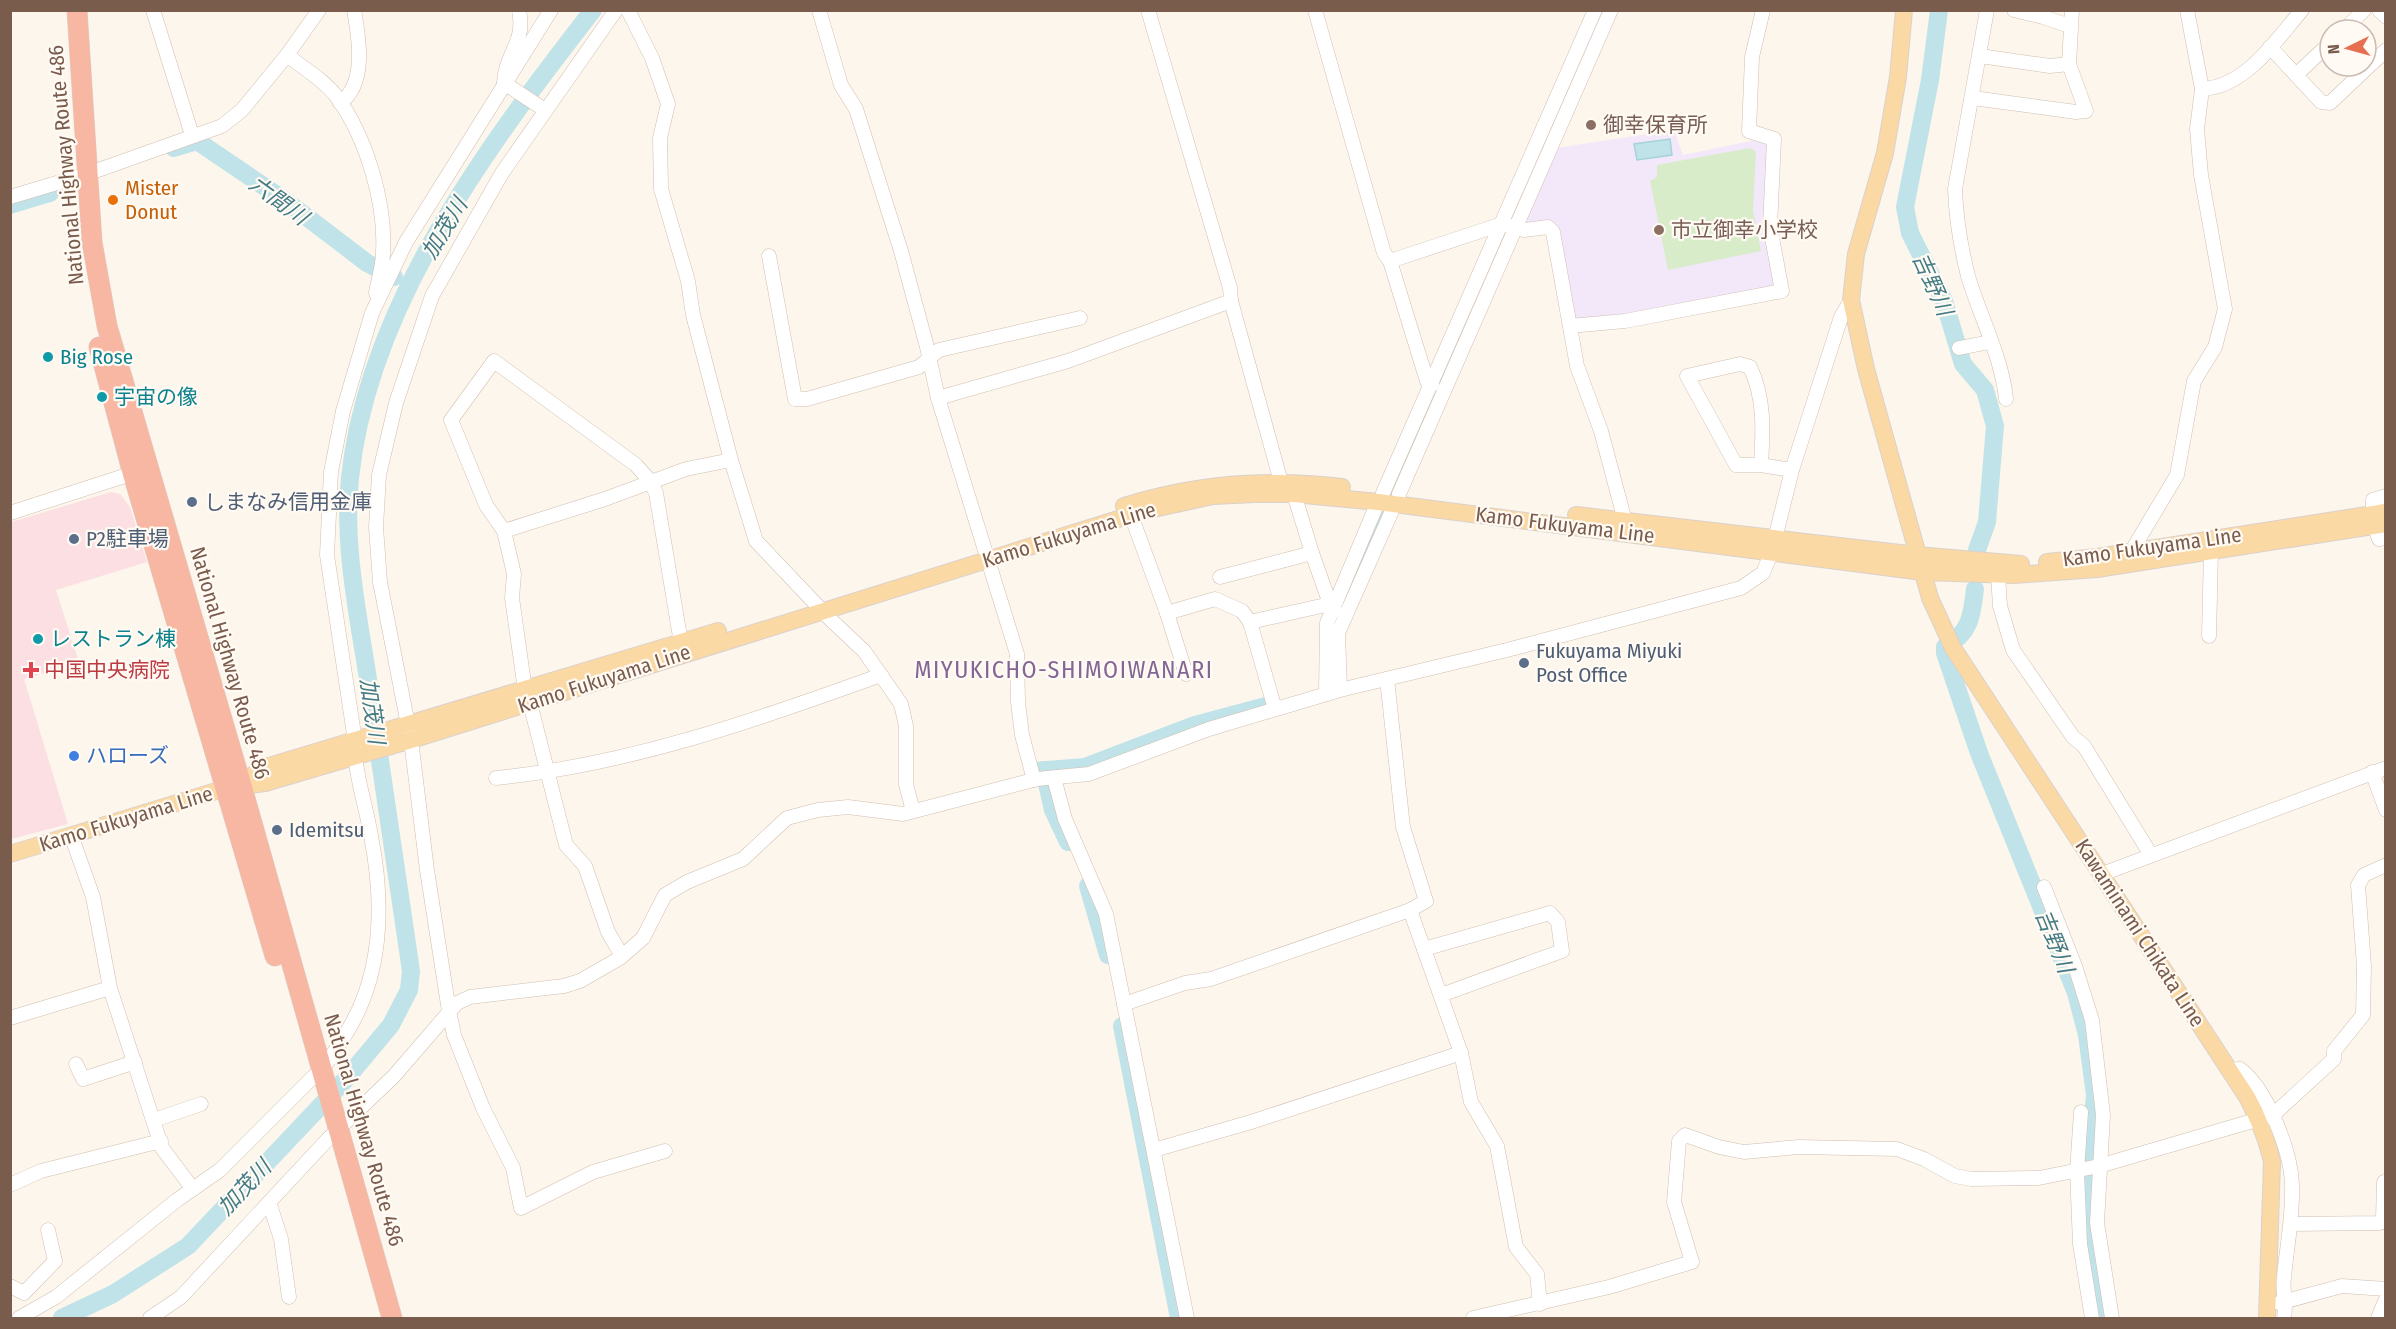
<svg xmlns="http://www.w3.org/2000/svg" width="2396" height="1329" viewBox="0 0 2396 1329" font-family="'Fira Sans Condensed','Noto Sans JP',sans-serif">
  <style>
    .education { fill: #f3e8fa }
    .medical { fill: #fbdfe3 }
    .green { fill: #d8ecc9 }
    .water { fill: #bfe3e8; stroke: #a5d3da; stroke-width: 1.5 }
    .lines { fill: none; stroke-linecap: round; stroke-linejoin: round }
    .river { stroke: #bfe3e8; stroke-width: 18 }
    .minor-casing { stroke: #d1beb0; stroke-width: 15 }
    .major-casing { stroke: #dad1cd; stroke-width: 18 }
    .highway-casing { stroke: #dad1cd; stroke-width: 21 }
    .minor { stroke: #fff; stroke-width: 14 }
    .major { stroke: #fbd9a5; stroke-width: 16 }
    .highway { stroke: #f7b7a3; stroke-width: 20 }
    .education-dot { fill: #8d6e63; stroke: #fffaf3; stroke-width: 2 }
    .food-dot { fill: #e8710a; stroke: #fffaf3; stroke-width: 2 }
    .culture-dot { fill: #0f9aa8; stroke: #fffaf3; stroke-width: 2 }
    .service-dot { fill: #5c6f8a; stroke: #fffaf3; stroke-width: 2 }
    .health-dot { fill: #e0444e; stroke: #fffaf3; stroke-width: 2 }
    .shop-dot { fill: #3f7fe0; stroke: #fffaf3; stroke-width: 2 }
    .labels { text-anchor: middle; stroke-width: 4.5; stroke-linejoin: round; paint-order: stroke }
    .education-label { font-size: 21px; fill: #785e54; stroke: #fffaf3; text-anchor: start }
    .street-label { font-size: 21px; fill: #7a5c4d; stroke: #fffaf3 }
    .food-label { font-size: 21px; fill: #c56008; stroke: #fffaf3; text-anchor: start }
    .culture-label { font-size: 21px; fill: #0d838f; stroke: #fffaf3; text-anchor: start }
    .service-label { font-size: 21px; fill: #4e5e75; stroke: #fffaf3; text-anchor: start }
    .health-label { font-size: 21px; fill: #be3a42; stroke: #fffaf3; text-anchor: start }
    .shop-label { font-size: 21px; fill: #366cbe; stroke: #fffaf3; text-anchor: start }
    .water-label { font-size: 22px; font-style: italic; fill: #437c86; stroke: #fffaf3 }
    .quarter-label { font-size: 24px; letter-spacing: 1.5px; fill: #846695; stroke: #fffaf3 }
  </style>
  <rect width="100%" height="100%" fill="#fdf6ec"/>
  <path class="education" d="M 1674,130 L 1683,155 L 1760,139 L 1770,144 L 1765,206 L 1761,222 L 1776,283 L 1772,291 L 1631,317 L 1574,319 L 1558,233 L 1522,226 L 1556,148 Z"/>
  <path class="medical" d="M 111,492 L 120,494 L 130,507 L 147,562 L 56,590 L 79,662 L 24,679 L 68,824 L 11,839 L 11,522 Z"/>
  <path class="green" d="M 1750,148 L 1756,152 L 1753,210 L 1761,251 L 1668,270 L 1650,181 L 1657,177 L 1657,165 Z"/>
  <path class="water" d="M 1670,139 L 1672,155 L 1637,160 L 1634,144 Z"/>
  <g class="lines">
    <g class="river">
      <path d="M 1939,10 L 1930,80 L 1905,207 L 1910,233 L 1944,301 L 1963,364 L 1985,390 L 1995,426 L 1987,522 L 1977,550"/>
      <path d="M 174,148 L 197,141 L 287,202 L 367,263 L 394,277"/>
      <path d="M 10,205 L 50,193"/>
      <path d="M 1351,582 L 1464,330"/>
      <path d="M 1975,589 C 1972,616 1970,633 1945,647 L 1945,653 L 1979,753 L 2076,993 L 2087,1035 L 2095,1095 L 2087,1180 L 2087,1219 L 2102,1318"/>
      <path d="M 1044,770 L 1053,810 L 1068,842"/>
      <path d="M 1035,771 L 1085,767 L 1195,725 L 1266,706"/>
      <path d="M 1088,886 L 1108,955"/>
      <path d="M 1122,1026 L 1179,1318"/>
      <path d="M 62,1318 L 113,1294 L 188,1246 L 346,1079 L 391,1025 L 409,990 L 411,971 C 397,874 382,777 368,679 C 358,614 343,545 350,478 C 368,304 489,144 593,10"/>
    </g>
    <defs>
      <g id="minor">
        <path d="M 153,10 L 192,135"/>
        <path d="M 519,10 C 526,44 505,53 504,83 L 545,110"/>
        <path d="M 616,10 L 502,173 L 432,296 L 396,403 L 379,475 L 376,527 L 380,582 L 411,740 L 427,870 L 449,1011 L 454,1035 L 483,1108 L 513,1168 L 521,1208 L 593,1172 L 665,1151"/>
        <path d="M 628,10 L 652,58 L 668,104 L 660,138 L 661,189 L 688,281 L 693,315 L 731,460 L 756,541 L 831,620 L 864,651 L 901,704 L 906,726 L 906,784 L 913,811"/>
        <path d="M 819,10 L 841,85 L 856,109 L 901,251 L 927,347 L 938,398 L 1017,654 L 1018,702 L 1022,735 L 1034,780"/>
        <path d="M 1148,10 L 1230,288 L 1231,301 L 1281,482 L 1294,494 L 1312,553"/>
        <path d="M 1315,10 L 1384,253 L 1390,261 L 1427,381 L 1432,385"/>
        <path d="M 1987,10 L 1955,189 C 1956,218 1961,248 1968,276 C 1980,317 2002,357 2006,399"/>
        <path d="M 2014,10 L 2043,17 L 2070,26"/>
        <path d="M 2379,10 L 2386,17"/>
        <path d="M 2344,30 L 2364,10"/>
        <path d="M 2270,47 L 2321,102 L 2330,103 L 2386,50"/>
        <path d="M 287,55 C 303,68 324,80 336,96 C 366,136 386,203 383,252 C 383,266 378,280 376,293"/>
        <path d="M 1980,56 L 2050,66 L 2069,64"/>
        <path d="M 2297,74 L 2330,43"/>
        <path d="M 2202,89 C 2246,87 2276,40 2302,10"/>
        <path d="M 1973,98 L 2076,112 L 2086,111 L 2069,64 L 2072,10"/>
        <path d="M 340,103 C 367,84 359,38 354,10"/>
        <path d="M 10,197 L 87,174 L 222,126 L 242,110 L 287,55 L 319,10"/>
        <path d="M 769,256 L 795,399 L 807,399 L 919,367 L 939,350 L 1080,318"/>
        <path d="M 1390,261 L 1502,224 L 1524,230 L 1548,227 L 1553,232 L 1577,366 L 1601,431 L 1625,521"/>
        <path d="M 1570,326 L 1625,321 L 1782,291 L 1770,227 L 1774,139 L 1749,131 L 1752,57 L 1763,10"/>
        <path d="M 1959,348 L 1990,342"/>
        <path d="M 938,398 L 1068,361 L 1231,301"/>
        <path d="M 1761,465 L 1736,465 L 1687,376 L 1740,364 L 1750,367 C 1765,398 1763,431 1761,465 L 1792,470"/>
        <path d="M 1383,493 L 1595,10"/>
        <path d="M 1399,494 L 1611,10"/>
        <path d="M 1128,507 L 1167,613 L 1215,599 L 1242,611 L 1250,622 L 1275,709"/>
        <path d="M 10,513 L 140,471"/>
        <path d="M 2373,513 L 2373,500 L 2386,496"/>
        <path d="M 2374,525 L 2379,539 L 2386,538"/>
        <path d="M 504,531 L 605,499 L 686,469 L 731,460"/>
        <path d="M 2131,552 L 2177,475 L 2194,381 L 2215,347 L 2225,309 L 2201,175 L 2197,129 L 2202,89 L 2187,10"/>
        <path d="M 1998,575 L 2000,606 L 2013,650 L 2073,737 L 2084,746 L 2151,855"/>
        <path d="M 1220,577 L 1312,553 L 1330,604"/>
        <path d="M 1167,613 L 1186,674"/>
        <path d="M 1250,622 L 1330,604 L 1335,610"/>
        <path d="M 2209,636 L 2211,552"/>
        <path d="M 1387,679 L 1403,827 L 1426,901 L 1410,910 L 1461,1053 L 1471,1102 L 1497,1146 L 1516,1247 L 1537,1274 L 1540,1304"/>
        <path d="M 525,690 L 512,598 L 514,574 L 504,531 L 486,505 L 451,420 L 494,361 L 636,465 L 650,481 L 656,493 L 681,643"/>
        <path d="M 1340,690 L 1338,633 L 1395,504"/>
        <path d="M 1326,694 L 1327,623 L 1378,502"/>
        <path d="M 530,703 L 566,845 L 585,866 L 608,932 L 622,956"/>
        <path d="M 2372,772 L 2386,810"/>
        <path d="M 496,778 C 628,765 757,720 881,675"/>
        <path d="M 1054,778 L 1065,819 L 1106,914 L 1187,1318"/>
        <path d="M 71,835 L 93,897 L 110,988 L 162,1148 L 193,1189"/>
        <path d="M 2102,874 L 2386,768"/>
        <path d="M 2044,887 L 2075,966 L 2092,1020 L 2103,1115 L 2097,1223 L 2112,1318"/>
        <path d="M 1424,949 L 1550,913 L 1558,922 L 1562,951 L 1441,995"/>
        <path d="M 1124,1004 L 1185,983 L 1211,979 L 1410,910"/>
        <path d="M 10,1018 L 110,988"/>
        <path d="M 76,1064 L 83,1079 L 135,1062"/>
        <path d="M 2230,1070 L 2240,1069 C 2267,1089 2291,1151 2292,1185 C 2293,1216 2287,1246 2284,1277 C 2282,1291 2287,1304 2284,1318"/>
        <path d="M 2081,1112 L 2077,1171 L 2080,1244 L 2092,1318"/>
        <path d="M 154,1120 L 201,1104"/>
        <path d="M 1154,1150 L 1251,1122 L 1461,1053"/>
        <path d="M 10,1185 L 41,1171 L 161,1141"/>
        <path d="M 270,1205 L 281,1239 L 289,1297"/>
        <path d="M 2292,1224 L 2380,1223 L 2383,1219 L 2384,1182"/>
        <path d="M 10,1286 L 24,1293 L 55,1261 L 48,1230"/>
        <path d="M 2279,1303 L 2342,1286 L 2386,1289"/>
        <path d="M 19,1318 L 56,1297 L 177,1200 L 220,1170 L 312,1078 C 327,1067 335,1050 345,1035 C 383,976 384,903 371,836 C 366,805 354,773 355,741 L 327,555 L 331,472 L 343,411 L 372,313 L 406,242 L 551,10"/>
        <path d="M 150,1318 L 181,1297 L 328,1139 L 394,1076 L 457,1003 L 470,997 L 564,986 L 580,981 L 620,958 L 643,938 L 665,895 L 687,882 L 743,859 L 787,818 L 818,810 L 848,807 L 903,814 L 1037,779 L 1089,774 L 1209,729 L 1340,690 L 1507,650 L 1741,588 L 1763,573 L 1772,551 L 1792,470 L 1841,317 L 1851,300"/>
        <path d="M 1473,1318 L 1609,1287 L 1692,1262 L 1674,1202 L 1679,1141 L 1685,1135 L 1719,1147 L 1744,1152 L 1798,1147 L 1897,1149 L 1924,1159 L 1955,1176 L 1971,1179 L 2039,1178 L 2099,1166 L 2273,1115 L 2334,1059 L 2334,1051 L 2363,1015 L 2364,966 L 2358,885 L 2364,875 L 2386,865"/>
        <path d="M 2378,1318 L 2386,1299"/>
      </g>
      <g id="major">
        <path d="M 1904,10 L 1898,77 L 1885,153 L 1856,254 L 1851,300 L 1866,369 L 1930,598 L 1953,648 L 2247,1097 C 2258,1118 2267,1138 2272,1162 L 2267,1318"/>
        <path d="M 1124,506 C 1196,483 1267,478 1342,487"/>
        <path d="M 1576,515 L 1917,555 L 2021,564"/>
        <path d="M 2047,562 L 2098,557 L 2386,512"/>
        <path d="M 241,784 L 262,768 L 718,631"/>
        <path d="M 10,854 L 226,788 L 265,783 L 411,740 L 1144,511 L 1213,496 L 1254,494 L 1294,494 L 1378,502 L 1923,572 L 2014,575 L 2097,569 L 2386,524"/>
      </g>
      <g id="highway">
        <path d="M 77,10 L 92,242 L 107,326 L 241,784 L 392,1318"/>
        <path d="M 99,347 L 133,474 L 275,956"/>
      </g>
    </defs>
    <use href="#minor" class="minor-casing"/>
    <use href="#major" class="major-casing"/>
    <use href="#highway" class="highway-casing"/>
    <use href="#minor" class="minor"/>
    <use href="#major" class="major"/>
    <use href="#highway" class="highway"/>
  </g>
  <g class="education-dot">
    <circle cx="1591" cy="125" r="6"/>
    <circle cx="1659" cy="230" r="6"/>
  </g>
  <circle class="food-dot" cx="113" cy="200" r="6"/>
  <g class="culture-dot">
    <circle cx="48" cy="357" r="6"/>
    <circle cx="102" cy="397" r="6"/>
    <circle cx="38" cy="639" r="6"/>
  </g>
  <g class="service-dot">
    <circle cx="192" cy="502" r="6"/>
    <circle cx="74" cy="539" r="6"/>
    <circle cx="1524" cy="663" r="6"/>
    <circle cx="277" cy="830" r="6"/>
  </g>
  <path class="health-dot" d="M28 661h6v6h6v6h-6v6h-6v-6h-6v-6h6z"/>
  <circle class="shop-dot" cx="74" cy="756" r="6"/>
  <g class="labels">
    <g class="education-label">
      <text x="1603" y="132">御幸保育所</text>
      <text x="1671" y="237">市立御幸小学校</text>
    </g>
    <g class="street-label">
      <text transform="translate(66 165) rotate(-95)" y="7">National Highway Route 486</text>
      <text transform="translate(1565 525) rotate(7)" y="7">Kamo Fukuyama Line</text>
      <text transform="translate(1069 535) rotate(-17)" y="7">Kamo Fukuyama Line</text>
      <text transform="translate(2152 547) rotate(-8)" y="7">Kamo Fukuyama Line</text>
      <text transform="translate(230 663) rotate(74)" y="7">National Highway Route 486</text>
      <text transform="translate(604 679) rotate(-18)" y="7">Kamo Fukuyama Line</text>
      <text transform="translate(126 819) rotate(-17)" y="7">Kamo Fukuyama Line</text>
      <text transform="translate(2140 933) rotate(57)" y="7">Kawaminami Chikata Line</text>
      <text transform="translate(364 1130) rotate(74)" y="7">National Highway Route 486</text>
    </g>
    <g class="food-label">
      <text x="125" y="195">Mister<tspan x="125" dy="24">Donut</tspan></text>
    </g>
    <g class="culture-label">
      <text x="60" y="364">Big Rose</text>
      <text x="114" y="404">宇宙の像</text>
      <text x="50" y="646">レストラン棟</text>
    </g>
    <g class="service-label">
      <text x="204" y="509">しまなみ信用金庫</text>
      <text x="86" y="546">P2駐車場</text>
      <text x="1536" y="658">Fukuyama Miyuki<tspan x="1536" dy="24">Post Office</tspan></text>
      <text x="289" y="837">Idemitsu</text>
    </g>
    <g class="health-label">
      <text x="44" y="677">中国中央病院</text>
    </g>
    <g class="shop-label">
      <text x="86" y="763">ハローズ</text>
    </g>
    <g class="water-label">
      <text transform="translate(279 200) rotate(36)" y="8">六間川</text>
      <text transform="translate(444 228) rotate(-59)" y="8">加茂川</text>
      <text transform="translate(1933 284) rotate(66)" y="8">吉野川</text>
      <text transform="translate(373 711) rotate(82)" y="8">加茂川</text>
      <text transform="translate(2055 941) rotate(68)" y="8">吉野川</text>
      <text transform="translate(244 1187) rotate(-47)" y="8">加茂川</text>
    </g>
    <g class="quarter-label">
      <text x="1064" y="678">MIYUKICHO-SHIMOIWANARI</text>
    </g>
  </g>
  <rect width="2396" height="1329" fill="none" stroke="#7a5c4d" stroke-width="24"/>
  <g transform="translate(2348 48) rotate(265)"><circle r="28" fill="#fffaf3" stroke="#cabbb1" stroke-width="1.5"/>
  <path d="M0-4.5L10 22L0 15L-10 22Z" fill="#e76f51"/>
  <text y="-9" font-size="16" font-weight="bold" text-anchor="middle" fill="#7a5c4d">N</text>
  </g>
</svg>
